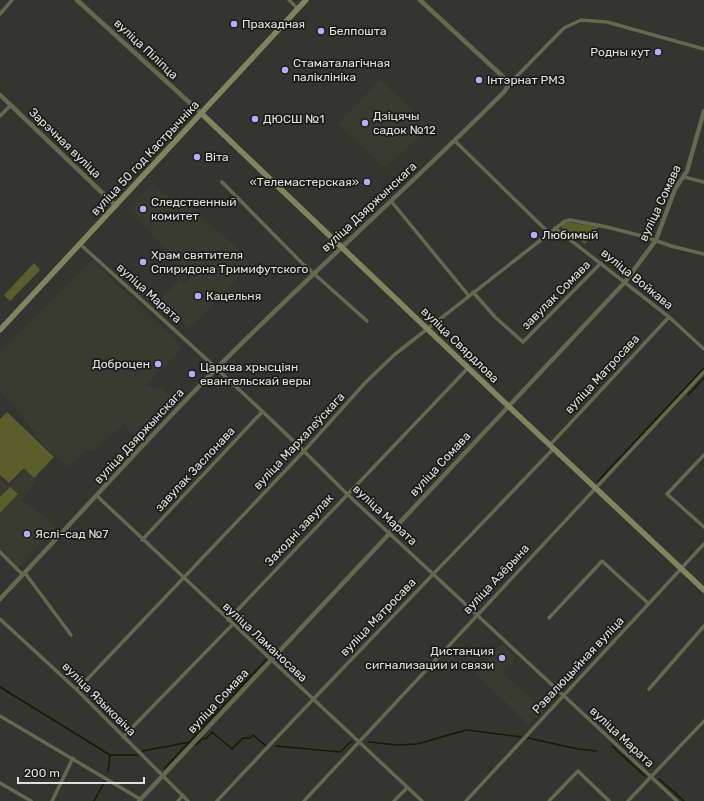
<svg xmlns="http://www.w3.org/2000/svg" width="704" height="801" viewBox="0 0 704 801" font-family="Rubik,sans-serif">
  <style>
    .built { fill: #3a3b30 }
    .green { fill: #5b5d2a }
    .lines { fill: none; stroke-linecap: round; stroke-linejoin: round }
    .stream { stroke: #191a00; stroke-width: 1.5 }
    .minor { stroke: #66684f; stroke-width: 3.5 }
    .tertiary { stroke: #66684f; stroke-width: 4.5 }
    .secondary { stroke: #82845d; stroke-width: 5.5 }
    .poi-dot { fill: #b8abf7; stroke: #1b1b1a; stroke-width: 1.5 }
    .labels { text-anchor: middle; stroke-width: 3.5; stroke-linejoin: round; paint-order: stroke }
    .poi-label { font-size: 12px; fill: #e0e0dd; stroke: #1b1b1a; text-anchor: start }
    .street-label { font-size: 12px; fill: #e0e0dd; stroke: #1b1b1a }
  </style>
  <rect width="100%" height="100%" fill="#343430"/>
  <g class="built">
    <path d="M 380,80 L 430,127 L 384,168 L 338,124 Z"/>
    <path d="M 153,183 L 176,205 L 193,209 L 229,241 L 192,276 L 128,209 Z"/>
    <path d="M 230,241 L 251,264 L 189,329 L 160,300 L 181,279 L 185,283 Z"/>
    <path d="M 92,260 L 183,348 L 146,385 L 151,386 L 155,389 L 159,386 L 177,403 L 140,439 L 125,427 L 125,423 L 93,451 L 90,448 L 67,467 L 34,436 L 36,433 L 0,391 L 0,351 Z"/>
    <path d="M 26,466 L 39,476 L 35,480 L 35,484 L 20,501 L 38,511 L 56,527 L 18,568 L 0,549 L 0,479 L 9,487 Z"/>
    <path d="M 502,643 L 516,658 L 503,673 L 544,709 L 529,725 L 475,673 Z"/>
  </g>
  <g class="green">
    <path d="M 567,222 L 598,227 L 585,244 L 562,228 L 562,225 Z"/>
    <path d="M 34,263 L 40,270 L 10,301 L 4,295 Z"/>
    <path d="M 7,412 L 54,457 L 34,478 L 24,468 L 9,483 L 0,475 L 0,419 Z"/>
    <path d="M 10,487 L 18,494 L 0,513 L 0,497 Z"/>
  </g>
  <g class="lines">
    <g class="stream">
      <path d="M 688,395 L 704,378"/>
      <path d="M 598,481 L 704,368"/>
      <path d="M 0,687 L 110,755 L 108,772"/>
      <path d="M 528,738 L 578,749 L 596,751"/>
      <path d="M 369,742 L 397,745 L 417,744 L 466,730 L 521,737"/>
      <path d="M 195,745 L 203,738 L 206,739 L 212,732 L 232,749 L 243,738 L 250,738 L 253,735 L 266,746"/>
      <path d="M 276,746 L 340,752 L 352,741"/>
      <path d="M 612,746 L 645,776"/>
      <path d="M 143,751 L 190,742"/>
      <path d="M 110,755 L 138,755"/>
      <path d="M 164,769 L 266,660"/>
      <path d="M 659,779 L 684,801"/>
      <path d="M 94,801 L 105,781"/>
    </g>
    <g class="minor">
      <path d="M 289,0 L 297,8"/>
      <path d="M 0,14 L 12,0"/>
      <path d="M 510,83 L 564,28 L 581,20 L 607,22 L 704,49"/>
      <path d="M 0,116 L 11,105"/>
      <path d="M 455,141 L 549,233"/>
      <path d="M 684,177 L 704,182"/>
      <path d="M 222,182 L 302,263 L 367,321"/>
      <path d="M 391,201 L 469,296"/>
      <path d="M 555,228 L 669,317 L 704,349"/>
      <path d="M 80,244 C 170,326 261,407 347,494 L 677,801"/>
      <path d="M 473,292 L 495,317 L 523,342 L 601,263"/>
      <path d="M 550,445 L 669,317"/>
      <path d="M 704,455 L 667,494 L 704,527"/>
      <path d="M 97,496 L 422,801"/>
      <path d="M 142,540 L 262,412"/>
      <path d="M 0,552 L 23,575"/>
      <path d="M 25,573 L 71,635"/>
      <path d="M 549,618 L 602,561 L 648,603"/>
      <path d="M 0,619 L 77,690 L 188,801"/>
      <path d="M 228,620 L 468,368"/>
      <path d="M 649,689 L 704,626"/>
      <path d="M 77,690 L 304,451 L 364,384 L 394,355 L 565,221 L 570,220 L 607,227 L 646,237 L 671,246 L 704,254"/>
      <path d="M 0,716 L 140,799"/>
      <path d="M 123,737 L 232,625"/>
      <path d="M 0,783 L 31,801"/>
      <path d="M 52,801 L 73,758"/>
      <path d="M 178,801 L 183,795"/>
      <path d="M 217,801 C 328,682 442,566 554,448"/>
      <path d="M 304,801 L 704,372"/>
      <path d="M 394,801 L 407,788"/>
      <path d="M 466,801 L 704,544"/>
      <path d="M 549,801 L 578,771 L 609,801"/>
      <path d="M 628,801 L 704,721"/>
    </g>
    <g class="tertiary">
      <path d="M 77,0 L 202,114"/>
      <path d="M 0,95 L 116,206"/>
      <path d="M 0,599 C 72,523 142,444 216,369 C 310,274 410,186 504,92 L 510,83 L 420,0"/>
      <path d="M 139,801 L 625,282 L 656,240 L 675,189 L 687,171 L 704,111"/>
    </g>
    <g class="secondary">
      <path d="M 202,114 L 504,402 L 704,590"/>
      <path d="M 0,330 L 306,0"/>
    </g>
  </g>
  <g class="poi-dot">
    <circle cx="234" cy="24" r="4"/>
    <circle cx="321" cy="31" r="4"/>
    <circle cx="658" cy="52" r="4"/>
    <circle cx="285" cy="70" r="4"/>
    <circle cx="479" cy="80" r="4"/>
    <circle cx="255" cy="119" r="4"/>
    <circle cx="365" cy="123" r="4"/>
    <circle cx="197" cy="157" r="4"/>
    <circle cx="367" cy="182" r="4"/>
    <circle cx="143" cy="209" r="4"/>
    <circle cx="534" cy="235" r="4"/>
    <circle cx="143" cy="262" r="4"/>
    <circle cx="198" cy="296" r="4"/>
    <circle cx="158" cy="364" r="4"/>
    <circle cx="192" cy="374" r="4"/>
    <circle cx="27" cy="534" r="4"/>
    <circle cx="502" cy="658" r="4"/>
  </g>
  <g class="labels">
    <g class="poi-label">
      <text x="242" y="28">Прахадная</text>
      <text x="329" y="35">Белпошта</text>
      <text x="650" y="56" text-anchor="end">Родны кут</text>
      <text x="293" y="67">Стаматалагічная<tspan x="293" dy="14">паліклініка</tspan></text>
      <text x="487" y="84">Інтэрнат РМЗ</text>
      <text x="373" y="120">Дзіцячы<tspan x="373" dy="14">садок №12</tspan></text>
      <text x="263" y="123">ДЮСШ №1</text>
      <text x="205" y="161">Віта</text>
      <text x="359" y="186" text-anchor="end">«Телемастерская»</text>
      <text x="151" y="206">Следственный<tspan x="151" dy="14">комитет</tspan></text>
      <text x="542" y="239">Любимый</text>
      <text x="151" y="259">Храм святителя<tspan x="151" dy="14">Спиридона Тримифутского</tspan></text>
      <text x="206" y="300">Кацельня</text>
      <text x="150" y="368" text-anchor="end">Доброцен</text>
      <text x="200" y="371">Царква хрысціян<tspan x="200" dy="14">евангельскай веры</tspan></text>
      <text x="35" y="538">Яслі-сад №7</text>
      <text x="494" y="655" text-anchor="end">Дистанция<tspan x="494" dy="14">сигнализации и связи</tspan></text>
    </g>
    <g class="street-label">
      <text transform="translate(146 49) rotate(43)" y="4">вуліца Піліпца</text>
      <text transform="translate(65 143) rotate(44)" y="4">Зарэчная вуліца</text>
      <text transform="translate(145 158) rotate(-47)" y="4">вуліца 50 год Кастрычніка</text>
      <text transform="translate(660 203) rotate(-65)" y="4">вуліца Сомава</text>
      <text transform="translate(369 207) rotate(-43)" y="4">вуліца Дзяржынскага</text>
      <text transform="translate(637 279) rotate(39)" y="4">вуліца Войкава</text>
      <text transform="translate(149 293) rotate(42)" y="4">вуліца Марата</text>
      <text transform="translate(556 295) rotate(-45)" y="4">завулак Сомава</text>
      <text transform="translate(460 345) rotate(44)" y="4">вуліца Свярдлова</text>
      <text transform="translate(602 374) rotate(-47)" y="4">вуліца Матросава</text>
      <text transform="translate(139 436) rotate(-47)" y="4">вуліца Дзяржынскага</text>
      <text transform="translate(299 441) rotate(-47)" y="4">вуліца Мархалеўскага</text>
      <text transform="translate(440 464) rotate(-47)" y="4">вуліца Сомава</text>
      <text transform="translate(195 469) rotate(-47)" y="4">завулак Заслонава</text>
      <text transform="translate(385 515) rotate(43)" y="4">вуліца Марата</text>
      <text transform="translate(299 530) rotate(-47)" y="4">Заходні завулак</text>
      <text transform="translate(496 579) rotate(-47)" y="4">вуліца Азёрына</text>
      <text transform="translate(378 617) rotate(-46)" y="4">вуліца Матросава</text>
      <text transform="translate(265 642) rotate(43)" y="4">вуліца Ламаносава</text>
      <text transform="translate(578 665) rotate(-47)" y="4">Рэвалюцыйная вуліца</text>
      <text transform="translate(99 699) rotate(45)" y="4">вуліца Языковіча</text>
      <text transform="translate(218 701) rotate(-47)" y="4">вуліца Сомава</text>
      <text transform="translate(622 737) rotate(43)" y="4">вуліца Марата</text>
    </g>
  </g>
  <path d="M18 777v6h126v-6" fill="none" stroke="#e0e0dd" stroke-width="2"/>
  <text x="24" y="777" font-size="12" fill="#e0e0dd" stroke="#1b1b1a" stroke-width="3" paint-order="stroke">200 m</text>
</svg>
